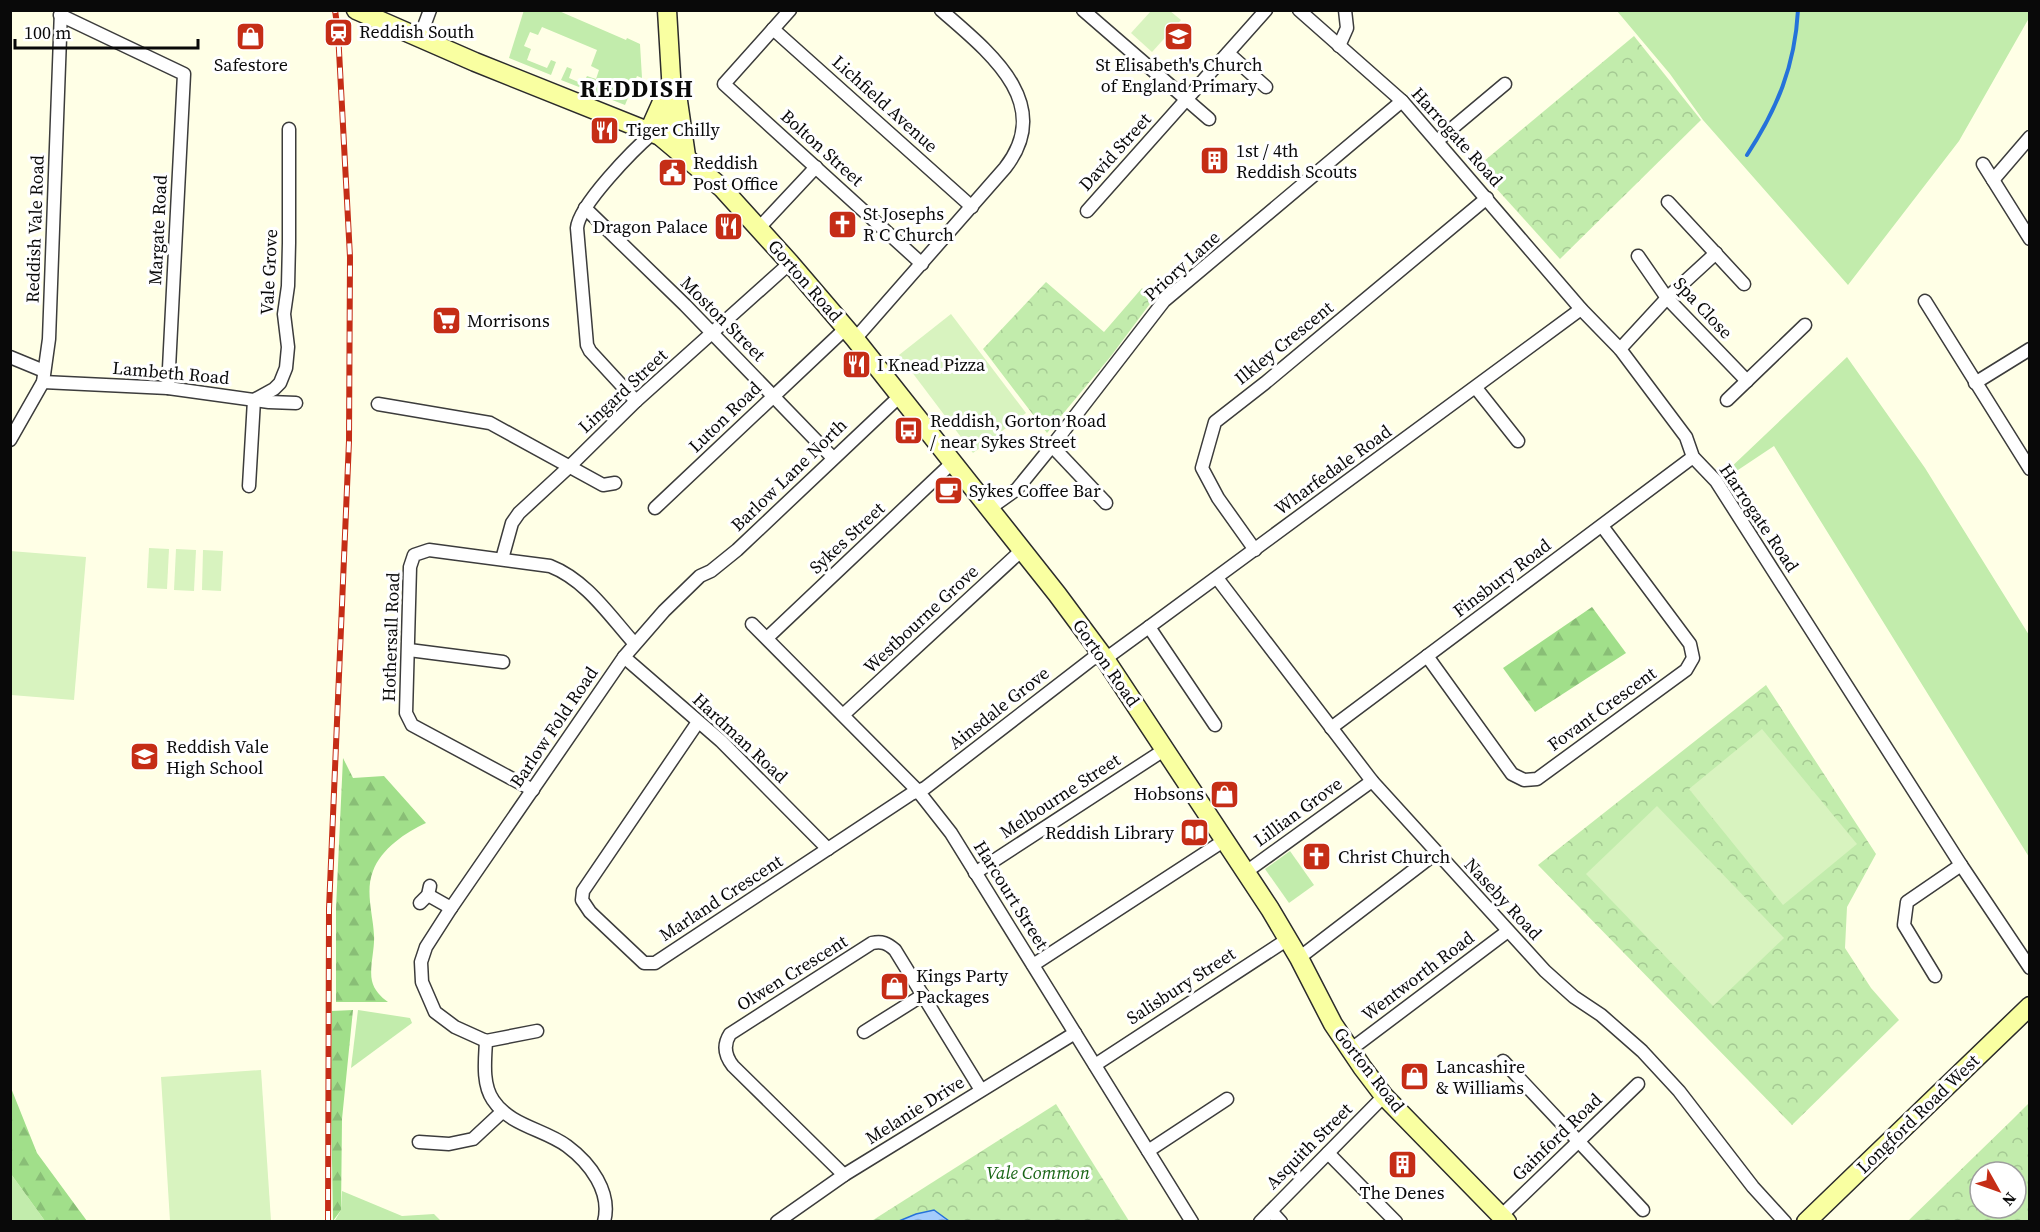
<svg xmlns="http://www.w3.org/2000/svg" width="2040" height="1232" viewBox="0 0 2040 1232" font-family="'Source Serif 4',serif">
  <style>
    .grass { fill: #c2ecac }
    .forest { fill: url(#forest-firs) }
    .park { fill: url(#park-crowns); fill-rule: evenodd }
    .pitch { fill: #d8f3bf }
    .water { fill: url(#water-waves); stroke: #2572da; stroke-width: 1.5 }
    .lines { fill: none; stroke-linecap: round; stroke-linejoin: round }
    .stream { stroke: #2572da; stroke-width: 4 }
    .street-casing { stroke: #3c3c3c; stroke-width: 15 }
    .secondary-casing { stroke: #2b2b2b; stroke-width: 21 }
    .street { stroke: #fff; stroke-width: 12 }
    .secondary { stroke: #f9ffa1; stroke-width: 18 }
    .rail-casing { stroke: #c52d16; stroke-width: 6 }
    .rail { stroke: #fff; stroke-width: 4; stroke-dasharray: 11; stroke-linecap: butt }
    .labels { text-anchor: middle; stroke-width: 6; stroke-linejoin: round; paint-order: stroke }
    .poi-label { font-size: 18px; fill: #090909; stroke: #fff; text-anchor: start }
    .street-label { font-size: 18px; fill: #090909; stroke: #fff }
    .park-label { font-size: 18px; font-style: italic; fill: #186515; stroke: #fff }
    .district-label { font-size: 24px; font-weight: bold; letter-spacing: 1.5px; fill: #090909; stroke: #fff }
  </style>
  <defs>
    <pattern id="forest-firs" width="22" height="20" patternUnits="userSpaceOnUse" patternTransform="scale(1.5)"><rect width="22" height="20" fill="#a1df8a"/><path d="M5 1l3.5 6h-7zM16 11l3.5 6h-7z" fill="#89be76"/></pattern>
    <pattern id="park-crowns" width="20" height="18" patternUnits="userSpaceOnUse" patternTransform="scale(1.5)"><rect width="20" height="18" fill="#c2ecac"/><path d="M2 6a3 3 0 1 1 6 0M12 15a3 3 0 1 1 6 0" fill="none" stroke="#a5c993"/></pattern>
    <pattern id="water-waves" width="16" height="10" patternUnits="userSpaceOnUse" patternTransform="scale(1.5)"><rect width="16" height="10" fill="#a4ccfc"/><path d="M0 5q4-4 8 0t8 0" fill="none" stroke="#8caed7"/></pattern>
  </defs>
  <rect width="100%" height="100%" fill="#ffffe6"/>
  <g class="grass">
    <path d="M 524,10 L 559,11 L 626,40 L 627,38 L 640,44 L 642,78 L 637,76 L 625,105 L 561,80 L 567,67 L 572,69 L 569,78 L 583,84 L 587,76 L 596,79 L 599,70 L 591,66 L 597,50 L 542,27 L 538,35 L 530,32 L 524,46 L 531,49 L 527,60 L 547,68 L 551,60 L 556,62 L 551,75 L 509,58 Z"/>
    <path d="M 2029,10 L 2029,18 L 1959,141 L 1848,285 L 1703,120 L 1670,74 L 1617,11 Z"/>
    <path d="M 1847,357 L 1925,468 L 2029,635 L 2029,857 L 1774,446 L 1729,476 L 1726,472 Z"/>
    <path d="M 1290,851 L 1314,885 L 1289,903 L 1265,869 Z"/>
    <path d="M 358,1010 L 410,1018 L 412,1023 L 351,1068 Z"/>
    <path d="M 11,1174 L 45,1221 L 11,1221 Z"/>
    <path d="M 342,1191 L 402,1216 L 434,1214 L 441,1221 L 334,1222 L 341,1210 Z"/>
  </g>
  <g class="forest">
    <path d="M 1592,607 L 1626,653 L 1535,712 L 1503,668 Z"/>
    <path d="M 343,758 L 353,778 L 384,776 L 426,823 C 406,832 381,849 373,871 C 365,891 373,914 374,935 C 375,949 369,968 372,981 C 374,990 381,997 388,1002 L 336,1002 L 336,908 Z"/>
    <path d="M 353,1010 L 342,1119 L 341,1210 L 333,1221 L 331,1100 L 332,1011 Z"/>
    <path d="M 11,1088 L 37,1153 L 87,1221 L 45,1221 L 11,1174 Z"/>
  </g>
  <g class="park">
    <path d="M 1634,36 L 1701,120 L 1560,259 L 1477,167 Z"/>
    <path d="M 1046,282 L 1104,332 L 1142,288 L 1152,301 L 1111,356 L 1047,433 L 983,349 Z"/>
    <path d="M 1766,685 L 1876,854 L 1847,907 L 1845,948 L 1871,988 L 1899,1020 L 1792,1125 L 1538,865 Z"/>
    <path d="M 2029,1103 L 2029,1221 L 1908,1221 L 2013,1119 ZM 1980,1172 L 2016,1172 L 2016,1208 L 1980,1208 Z"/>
    <path d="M 1056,1104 L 1129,1221 L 870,1222 Z"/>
  </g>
  <g class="pitch">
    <path d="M 1151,11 L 1170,11 L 1181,20 L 1152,52 L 1131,33 Z"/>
    <path d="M 951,314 L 1026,413 L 973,453 L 899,355 Z"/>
    <path d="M 149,548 L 169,549 L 167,589 L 147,588 Z"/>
    <path d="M 176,549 L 196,550 L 194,591 L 174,590 Z"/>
    <path d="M 203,550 L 223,551 L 221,591 L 202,590 Z"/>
    <path d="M 10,551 L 86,557 L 74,700 L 11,695 Z"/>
    <path d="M 1762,729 L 1857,844 L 1783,905 L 1689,789 Z"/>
    <path d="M 1657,806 L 1784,938 L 1713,1006 L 1586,874 Z"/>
    <path d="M 261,1070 L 271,1221 L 170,1221 L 161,1077 Z"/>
  </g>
  <path class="water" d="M 934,1210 L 949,1221 L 899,1221 L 916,1214 Z"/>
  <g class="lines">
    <path class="stream" d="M 1747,155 C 1777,109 1795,66 1798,10"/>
    <defs>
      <g id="street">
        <path d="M 790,10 L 724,84 L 922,264"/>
        <path d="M 1083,10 L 1209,119"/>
        <path d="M 1299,10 L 1402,101 L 1581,309 L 1620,349 L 1686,437 L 1693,457 L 1716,481 L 1961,865 L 2030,968"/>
        <path d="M 60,15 L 184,74 L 168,388"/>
        <path d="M 773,29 L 972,207"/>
        <path d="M 420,37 L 430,10"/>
        <path d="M 1339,46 L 1347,28 L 1345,10"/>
        <path d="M 1228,53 L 1266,87"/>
        <path d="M 1437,141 L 1505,84"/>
        <path d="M 1983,164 L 2030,239"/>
        <path d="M 1993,180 L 2030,137"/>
        <path d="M 1668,202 L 1744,284"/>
        <path d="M 585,208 L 685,305 L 833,458"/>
        <path d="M 1087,211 L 1266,10"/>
        <path d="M 759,228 L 816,167"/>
        <path d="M 1638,256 L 1667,298 L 1747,381"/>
        <path d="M 1925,301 L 2030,469"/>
        <path d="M 855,339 L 1005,168 C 1056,103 988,51 941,10"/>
        <path d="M 1620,349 L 1667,298 L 1716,253"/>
        <path d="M 10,357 L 44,371"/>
        <path d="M 43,382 L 168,388 L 269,402 L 296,403"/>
        <path d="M 1975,383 L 2030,349"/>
        <path d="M 1476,388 L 1518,441"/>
        <path d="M 1727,400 L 1805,325"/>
        <path d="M 636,401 L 590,351 L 587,345 L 577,228 C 579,205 634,149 653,133"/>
        <path d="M 378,404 L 490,423 L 603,485 L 615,483"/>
        <path d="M 10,440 L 43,382 L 49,339 L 61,10"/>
        <path d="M 1052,446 L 1106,503"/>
        <path d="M 249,486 L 254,400 L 274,389 L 280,383 L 286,368 L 288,347 L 284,314 L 288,286 L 289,243 L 289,129"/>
        <path d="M 655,508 L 846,328"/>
        <path d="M 989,509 L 1017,489 L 1052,446 L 1164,301 L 1402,101"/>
        <path d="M 1255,550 L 1218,498 L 1202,468 L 1215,422 L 1265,383 L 1487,198"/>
        <path d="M 502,559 L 512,523 L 519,513 L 570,466 L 636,401 L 790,263"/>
        <path d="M 1217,578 L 1372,781 L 1545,971 L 1574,997 L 1601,1015 L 1642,1051 L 1679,1091 L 1753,1187 L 1785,1222"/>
        <path d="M 752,624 L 918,791 L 951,833 L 1192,1222"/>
        <path d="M 1149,627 L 1215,725"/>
        <path d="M 767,638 L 952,463"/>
        <path d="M 409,650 L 503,662"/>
        <path d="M 1427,656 L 1512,774 L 1524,780 L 1537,779 L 1686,670 L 1693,658 L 1690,644 L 1602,526"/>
        <path d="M 624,657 L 721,741 L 828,849"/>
        <path d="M 843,715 L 1022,550"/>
        <path d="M 698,722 L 583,891 L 582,900 L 590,912 L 644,963 L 655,963 L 911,794 L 925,788 L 1092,659 L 1112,654 L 1149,627 L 1581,309"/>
        <path d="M 1331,728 L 1693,457"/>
        <path d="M 533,790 L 412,725 L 406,713 L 410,567 L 414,555 L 429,550 L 550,566 C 586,580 609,615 634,643"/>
        <path d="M 1246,872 L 1372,781"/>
        <path d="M 975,873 L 1164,750"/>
        <path d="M 428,895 L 451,908"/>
        <path d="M 420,903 L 428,895 L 430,886"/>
        <path d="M 1299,958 L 1436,853"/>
        <path d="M 1033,965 L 1225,840"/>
        <path d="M 1935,976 L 1904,925 L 1907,902 L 1961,865"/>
        <path d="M 537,1031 L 486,1041 L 455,1027 L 435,1012 L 422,982 L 421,962 L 426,947 L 451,908 L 624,657 L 664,611 L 700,576 L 711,571 L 737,550 L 900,396"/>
        <path d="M 864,1032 L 923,995"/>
        <path d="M 486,1041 C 485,1060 482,1084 493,1100 C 510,1126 544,1129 567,1146 C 590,1163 612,1192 604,1222"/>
        <path d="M 1350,1050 L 1508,931"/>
        <path d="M 1503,1061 L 1643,1210"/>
        <path d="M 1095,1065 L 1288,939"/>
        <path d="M 419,1142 L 449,1144 L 473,1139 L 502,1112"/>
        <path d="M 1148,1151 L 1227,1099"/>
        <path d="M 1328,1153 L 1396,1222"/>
        <path d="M 844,1175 L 733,1066 C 725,1056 723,1045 730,1034 L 872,943 C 882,941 887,943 895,950 L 981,1090"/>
        <path d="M 1271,1211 L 1281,1222"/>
        <path d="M 1501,1216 L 1638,1084"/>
        <path d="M 777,1222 L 844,1175 L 1075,1033"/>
        <path d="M 1260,1222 L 1384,1096"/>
      </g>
      <g id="secondary">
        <path d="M 356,10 L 475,62 L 660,136 L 722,188 L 790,263 L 855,339 L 1057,594 L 1103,656 L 1270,909 L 1299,958 L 1333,1024 L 1362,1067 L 1384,1096 L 1507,1222"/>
        <path d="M 678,101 L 686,156"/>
        <path d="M 649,131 L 670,84"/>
        <path d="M 660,136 L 673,110 L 667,10"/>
        <path d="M 1806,1222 L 2030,1006"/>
      </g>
    </defs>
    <use href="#street" class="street-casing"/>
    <use href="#secondary" class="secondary-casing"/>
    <use href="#street" class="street"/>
    <use href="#secondary" class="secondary"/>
    <defs>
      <path id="rail" d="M 328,1222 L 329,909 L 349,441 L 350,257 L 338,32 L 335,10"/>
    </defs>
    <use href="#rail" class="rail-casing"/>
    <use href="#rail" class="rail"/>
  </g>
  <defs>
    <symbol id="station-square" viewBox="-11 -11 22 22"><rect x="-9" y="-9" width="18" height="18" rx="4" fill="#c52d16" stroke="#fff"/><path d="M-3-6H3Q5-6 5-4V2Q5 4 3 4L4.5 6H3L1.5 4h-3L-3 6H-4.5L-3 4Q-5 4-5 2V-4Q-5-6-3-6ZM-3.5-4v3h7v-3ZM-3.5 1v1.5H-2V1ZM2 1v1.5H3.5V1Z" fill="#fff"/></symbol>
    <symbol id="shop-square" viewBox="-11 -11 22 22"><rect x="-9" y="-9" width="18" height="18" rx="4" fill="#c52d16" stroke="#fff"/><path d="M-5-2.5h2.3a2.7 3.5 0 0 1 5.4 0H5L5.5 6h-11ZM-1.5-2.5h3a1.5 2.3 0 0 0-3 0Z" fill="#fff"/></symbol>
    <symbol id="school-square" viewBox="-11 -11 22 22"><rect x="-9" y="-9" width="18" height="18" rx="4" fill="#c52d16" stroke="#fff"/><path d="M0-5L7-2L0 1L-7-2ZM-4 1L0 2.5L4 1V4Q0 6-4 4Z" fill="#fff"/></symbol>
    <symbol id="restaurant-square" viewBox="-11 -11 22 22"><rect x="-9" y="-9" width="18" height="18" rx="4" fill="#c52d16" stroke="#fff"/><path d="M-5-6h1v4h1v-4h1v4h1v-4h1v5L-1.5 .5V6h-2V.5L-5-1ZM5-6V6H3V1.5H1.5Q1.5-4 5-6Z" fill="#fff"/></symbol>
    <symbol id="building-square" viewBox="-11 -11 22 22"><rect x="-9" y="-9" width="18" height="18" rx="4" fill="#c52d16" stroke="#fff"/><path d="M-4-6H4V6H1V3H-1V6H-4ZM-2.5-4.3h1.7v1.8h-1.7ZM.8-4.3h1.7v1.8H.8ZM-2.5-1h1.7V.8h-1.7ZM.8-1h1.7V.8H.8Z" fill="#fff"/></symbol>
    <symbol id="civic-square" viewBox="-11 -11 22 22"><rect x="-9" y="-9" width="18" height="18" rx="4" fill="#c52d16" stroke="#fff"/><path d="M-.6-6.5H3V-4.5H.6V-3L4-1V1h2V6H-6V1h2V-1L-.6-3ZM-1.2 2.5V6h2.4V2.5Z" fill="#fff"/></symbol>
    <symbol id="church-square" viewBox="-11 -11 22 22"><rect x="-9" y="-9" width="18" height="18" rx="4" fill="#c52d16" stroke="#fff"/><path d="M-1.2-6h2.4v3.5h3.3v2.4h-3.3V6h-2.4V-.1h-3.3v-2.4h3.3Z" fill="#fff"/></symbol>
    <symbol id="supermarket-square" viewBox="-11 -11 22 22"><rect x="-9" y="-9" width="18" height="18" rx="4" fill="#c52d16" stroke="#fff"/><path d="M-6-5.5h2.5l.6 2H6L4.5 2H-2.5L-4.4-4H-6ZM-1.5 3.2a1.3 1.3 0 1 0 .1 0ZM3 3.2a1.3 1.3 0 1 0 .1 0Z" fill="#fff"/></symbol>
    <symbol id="bus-square" viewBox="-11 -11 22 22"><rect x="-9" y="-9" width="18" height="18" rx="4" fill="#c52d16" stroke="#fff"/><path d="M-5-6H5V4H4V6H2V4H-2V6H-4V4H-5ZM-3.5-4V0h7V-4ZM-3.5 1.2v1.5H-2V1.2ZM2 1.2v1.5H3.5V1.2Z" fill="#fff"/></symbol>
    <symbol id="cafe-square" viewBox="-11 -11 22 22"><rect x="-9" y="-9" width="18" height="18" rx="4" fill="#c52d16" stroke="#fff"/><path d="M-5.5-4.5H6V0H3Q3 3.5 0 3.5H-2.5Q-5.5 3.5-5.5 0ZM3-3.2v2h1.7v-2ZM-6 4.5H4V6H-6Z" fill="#fff"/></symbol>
    <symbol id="library-square" viewBox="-11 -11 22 22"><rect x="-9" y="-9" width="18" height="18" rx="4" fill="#c52d16" stroke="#fff"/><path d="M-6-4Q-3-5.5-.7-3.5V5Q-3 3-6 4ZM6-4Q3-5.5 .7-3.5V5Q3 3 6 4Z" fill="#fff"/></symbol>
  </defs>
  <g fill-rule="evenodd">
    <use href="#station-square" x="322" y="16" width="33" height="33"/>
    <use href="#shop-square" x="234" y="20" width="33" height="33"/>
    <use href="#school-square" x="1162" y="20" width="33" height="33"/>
    <use href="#restaurant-square" x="588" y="114" width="33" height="33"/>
    <use href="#building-square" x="1198" y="144" width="33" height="33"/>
    <use href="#civic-square" x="656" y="156" width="33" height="33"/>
    <use href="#church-square" x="826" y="208" width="33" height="33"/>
    <use href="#restaurant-square" x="712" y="210" width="33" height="33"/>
    <use href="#supermarket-square" x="430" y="304" width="33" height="33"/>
    <use href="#restaurant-square" x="840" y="348" width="33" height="33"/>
    <use href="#bus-square" x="892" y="414" width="33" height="33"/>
    <use href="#cafe-square" x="932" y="474" width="33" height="33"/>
    <use href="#school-square" x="128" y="740" width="33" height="33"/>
    <use href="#shop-square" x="1208" y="778" width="33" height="33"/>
    <use href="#library-square" x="1178" y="816" width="33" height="33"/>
    <use href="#church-square" x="1300" y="840" width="33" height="33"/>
    <use href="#shop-square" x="878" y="970" width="33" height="33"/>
    <use href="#shop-square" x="1398" y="1060" width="33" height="33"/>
    <use href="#building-square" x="1386" y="1148" width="33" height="33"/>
  </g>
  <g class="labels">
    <g class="poi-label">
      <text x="359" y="38">Reddish South</text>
      <text x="251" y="71" text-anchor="middle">Safestore</text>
      <text x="1179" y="71" text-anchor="middle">St Elisabeth's Church<tspan x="1179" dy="21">of England Primary</tspan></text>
      <text x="626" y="136">Tiger Chilly</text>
      <text x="1236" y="157">1st / 4th<tspan x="1236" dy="21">Reddish Scouts</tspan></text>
      <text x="693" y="169">Reddish<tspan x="693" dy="21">Post Office</tspan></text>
      <text x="863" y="220">St Josephs<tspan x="863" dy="21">R C Church</tspan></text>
      <text x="708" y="233" text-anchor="end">Dragon Palace</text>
      <text x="467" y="327">Morrisons</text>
      <text x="877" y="371">I Knead Pizza</text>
      <text x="930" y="427">Reddish, Gorton Road<tspan x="930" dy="21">/ near Sykes Street</tspan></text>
      <text x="969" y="497">Sykes Coffee Bar</text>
      <text x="166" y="753">Reddish Vale<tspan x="166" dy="21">High School</tspan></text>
      <text x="1204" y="800" text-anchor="end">Hobsons</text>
      <text x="1174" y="839" text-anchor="end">Reddish Library</text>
      <text x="1338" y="863">Christ Church</text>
      <text x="916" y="982">Kings Party<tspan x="916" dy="21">Packages</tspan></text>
      <text x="1436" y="1073">Lancashire<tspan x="1436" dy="21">&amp; Williams</tspan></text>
      <text x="1402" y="1199" text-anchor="middle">The Denes</text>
    </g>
    <g class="street-label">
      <text transform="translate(885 104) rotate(42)" y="6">Lichfield Avenue</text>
      <text transform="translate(1457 137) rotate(48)" y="6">Harrogate Road</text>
      <text transform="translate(822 148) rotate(42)" y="6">Bolton Street</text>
      <text transform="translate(1115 152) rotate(-48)" y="6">David Street</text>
      <text transform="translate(35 229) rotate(-88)" y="6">Reddish Vale Road</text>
      <text transform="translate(158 230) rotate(-87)" y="6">Margate Road</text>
      <text transform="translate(1182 266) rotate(-42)" y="6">Priory Lane</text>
      <text transform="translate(269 272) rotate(-87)" y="6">Vale Grove</text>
      <text transform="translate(805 281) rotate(49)" y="6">Gorton Road</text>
      <text transform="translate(1703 308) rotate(47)" y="6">Spa Close</text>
      <text transform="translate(723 319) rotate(45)" y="6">Moston Street</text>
      <text transform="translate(1284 343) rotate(-39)" y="6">Ilkley Crescent</text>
      <text transform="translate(171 373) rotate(5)" y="6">Lambeth Road</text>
      <text transform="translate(623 391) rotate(-43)" y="6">Lingard Street</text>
      <text transform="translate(725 417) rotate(-44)" y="6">Luton Road</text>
      <text transform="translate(1333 470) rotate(-36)" y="6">Wharfedale Road</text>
      <text transform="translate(789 475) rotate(-44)" y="6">Barlow Lane North</text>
      <text transform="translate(1759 518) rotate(56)" y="6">Harrogate Road</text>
      <text transform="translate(847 538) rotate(-43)" y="6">Sykes Street</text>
      <text transform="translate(1502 578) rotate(-37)" y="6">Finsbury Road</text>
      <text transform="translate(921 619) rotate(-43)" y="6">Westbourne Grove</text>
      <text transform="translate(391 637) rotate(-88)" y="6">Hothersall Road</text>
      <text transform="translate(1106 663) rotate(55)" y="6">Gorton Road</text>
      <text transform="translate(999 708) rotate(-38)" y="6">Ainsdale Grove</text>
      <text transform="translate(1602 709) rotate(-36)" y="6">Fovant Crescent</text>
      <text transform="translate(554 727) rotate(-56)" y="6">Barlow Fold Road</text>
      <text transform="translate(740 738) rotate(43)" y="6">Hardman Road</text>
      <text transform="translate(1060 796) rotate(-33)" y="6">Melbourne Street</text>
      <text transform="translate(1298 812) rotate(-36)" y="6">Lillian Grove</text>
      <text transform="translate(1011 895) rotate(58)" y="6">Harcourt Street</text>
      <text transform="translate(721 898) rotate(-33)" y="6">Marland Crescent</text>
      <text transform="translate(1503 899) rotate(47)" y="6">Naseby Road</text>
      <text transform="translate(792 973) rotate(-32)" y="6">Olwen Crescent</text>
      <text transform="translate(1418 976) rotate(-37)" y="6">Wentworth Road</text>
      <text transform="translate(1181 986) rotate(-33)" y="6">Salisbury Street</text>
      <text transform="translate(1369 1070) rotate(52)" y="6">Gorton Road</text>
      <text transform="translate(915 1110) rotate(-32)" y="6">Melanie Drive</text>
      <text transform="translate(1918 1114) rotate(-44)" y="6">Longford Road West</text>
      <text transform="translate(1557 1137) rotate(-44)" y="6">Gainford Road</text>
      <text transform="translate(1309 1146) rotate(-45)" y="6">Asquith Street</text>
    </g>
    <g class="park-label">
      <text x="1038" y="1179">Vale Common</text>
    </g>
    <g class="district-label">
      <text x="637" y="97">REDDISH</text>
    </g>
  </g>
  <rect width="2040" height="1232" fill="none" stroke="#090909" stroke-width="24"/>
  <g transform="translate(1998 1190) rotate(130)"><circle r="28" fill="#ffffff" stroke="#9d9d9d" stroke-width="1.5"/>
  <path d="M0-4.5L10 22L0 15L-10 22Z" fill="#c52d16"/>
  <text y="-9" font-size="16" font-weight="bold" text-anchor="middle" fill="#090909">N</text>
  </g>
  <path d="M15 39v9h183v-9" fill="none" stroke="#090909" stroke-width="3"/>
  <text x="24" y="39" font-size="18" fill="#090909" stroke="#ffffff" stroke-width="4.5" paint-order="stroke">100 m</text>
</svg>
